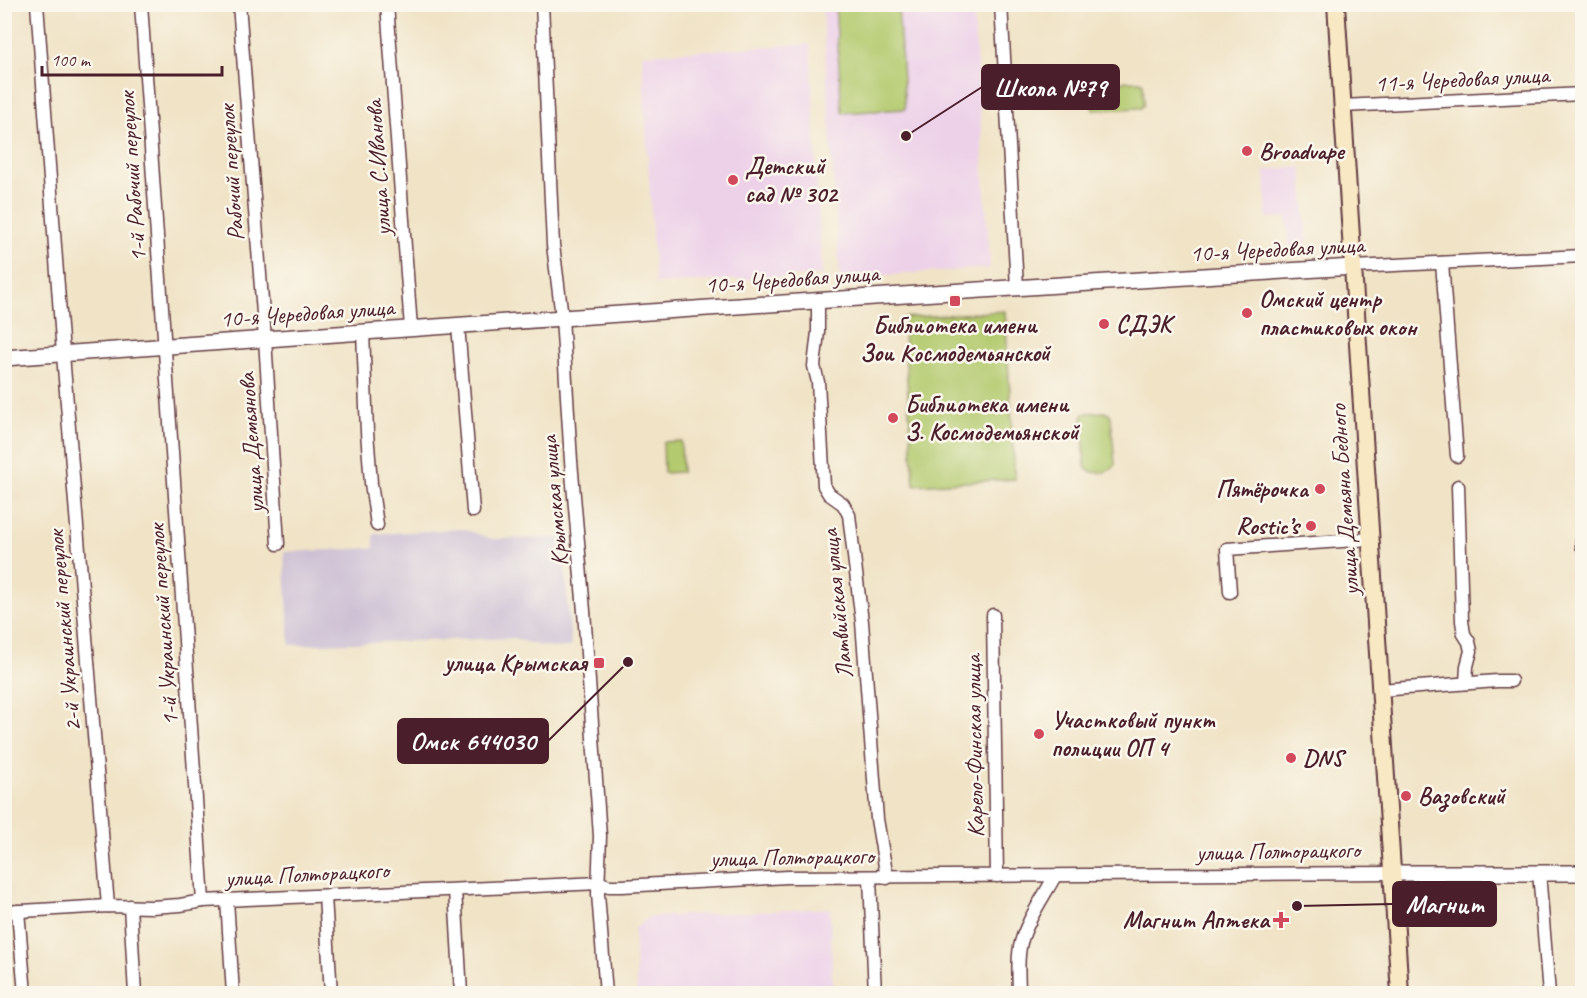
<svg xmlns="http://www.w3.org/2000/svg" width="1587" height="998" viewBox="0 0 1587 998" font-family="Caveat,sans-serif">
  <style>
    .built { fill: #edd1e9 }
    .industrial { fill: #ccbfd4 }
    .green { fill: #b3ca6e; stroke: #7e744c; stroke-width: 1.5 }
    .lines { fill: none; stroke-linecap: round; stroke-linejoin: round }
    .minor-casing { stroke: #633c42; stroke-width: 15 }
    .tertiary-casing { stroke: #633c42; stroke-width: 18 }
    .secondary-casing { stroke: #633c42; stroke-width: 20 }
    .minor { stroke: #fff; stroke-width: 12 }
    .tertiary { stroke: #fff; stroke-width: 15 }
    .secondary { stroke: #f8e8c3; stroke-width: 16 }
    .poi-dot { fill: #d1495b; stroke: #fbf7ec; stroke-width: 2 }
    .labels { text-anchor: middle; stroke-width: 5; stroke-linejoin: round; paint-order: stroke }
    .street-label { font-size: 24px; fill: #4a1f2b; stroke: #fbf7ec }
    .poi-label { font-size: 24px; font-weight: bold; fill: #4a1f2b; stroke: #fbf7ec; text-anchor: start }
    .leader { fill: none; stroke: #4a1f2b; stroke-width: 2 }
    .callout-dot { fill: #4a1f2b; stroke: #fbf7ec; stroke-width: 2 }
    .callout { fill: #4a1f2b; stroke: #4a1f2b; stroke-width: 2 }
    .callout-label { font-size: 26px; text-anchor: middle; font-weight: bold; fill: #fff }
  </style>
  <rect width="100%" height="100%" fill="#fbf7ec"/>
  <filter id="ink" filterUnits="userSpaceOnUse"><feTurbulence type="fractalNoise" baseFrequency=".0167" numOctaves="2"/><feDisplacementMap in="SourceGraphic" scale="12" xChannelSelector="R" yChannelSelector="G"/><feConvolveMatrix kernelMatrix="1 2 1 2 8 2 1 2 1" color-interpolation-filters="sRGB"/></filter>
  <filter id="wash" filterUnits="userSpaceOnUse"><feTurbulence type="fractalNoise" baseFrequency=".008" numOctaves="4" result="noise"/><feDisplacementMap in="SourceGraphic" scale="24" xChannelSelector="R" yChannelSelector="G"/><feGaussianBlur stdDeviation="1.35" result="paint"/><feColorMatrix in="noise" values="0 0 0 0 0 0 0 0 0 0 0 0 0 0 0 0 0 1.4 0 .05"/><feComposite in="paint" operator="in"/></filter>
  <g filter="url(#wash)">
    <rect width="100%" height="100%" fill="#f0e3c6"/>
    <g class="built">
      <path d="M 822,5 L 973,5 L 990,268 L 840,278 Z"/>
      <path d="M 810,44 L 822,275 L 655,284 L 642,54 Z"/>
      <path d="M 1302,167 L 1307,246 L 1289,247 L 1287,217 L 1267,218 L 1265,170 Z"/>
      <path d="M 830,908 L 833,993 L 637,993 L 634,929 L 649,917 Z"/>
    </g>
    <path class="industrial" d="M 463,529 L 492,539 L 563,538 L 571,647 L 553,648 L 532,644 L 514,638 L 290,645 L 284,552 L 374,548 L 374,534 Z"/>
    <g class="green">
      <path d="M 835,5 L 898,5 L 905,109 L 842,113 Z"/>
      <path d="M 1140,81 L 1143,83 L 1144,105 L 1141,108 L 1094,110 L 1092,108 L 1091,85 L 1094,82 Z"/>
      <path d="M 1005,311 L 1015,479 L 914,485 L 903,318 Z"/>
      <path d="M 1105,412 L 1109,413 L 1111,417 L 1115,465 C 1110,474 1095,474 1087,470 L 1085,466 L 1082,419 L 1083,415 L 1087,413 Z"/>
      <path d="M 681,441 L 682,472 L 664,473 L 663,442 Z"/>
    </g>
  </g>
  <g filter="url(#ink)">
    <g class="lines">
      <defs>
        <g id="minor">
          <path d="M 37,4 L 64,367 L 108,906"/>
          <path d="M 141,4 L 203,901"/>
          <path d="M 239,4 L 265,339 L 278,544"/>
          <path d="M 387,4 L 411,328"/>
          <path d="M 542,4 L 553,245 L 562,317 L 571,461 L 584,611 L 600,836 L 598,894 L 606,994"/>
          <path d="M 1001,4 L 1017,287"/>
          <path d="M 1343,106 L 1582,94"/>
          <path d="M 1442,263 L 1457,456"/>
          <path d="M 1354,267 L 1582,256"/>
          <path d="M 818,300 L 818,332 L 814,366 L 818,382 L 824,486 L 829,494 L 843,504 L 849,515 L 862,622 L 877,819 L 887,878"/>
          <path d="M 458,325 L 473,511"/>
          <path d="M 363,332 L 367,432 L 371,483 L 377,525"/>
          <path d="M 1458,486 L 1462,621 L 1464,634 L 1469,642 L 1471,651 L 1467,666 L 1466,683"/>
          <path d="M 1582,534 L 1582,546"/>
          <path d="M 1230,592 L 1227,549 L 1371,539"/>
          <path d="M 993,615 L 997,876"/>
          <path d="M 1380,690 L 1497,681 L 1511,681"/>
          <path d="M 1539,872 L 1549,994"/>
          <path d="M 870,878 L 875,994"/>
          <path d="M 455,890 L 461,994"/>
          <path d="M 325,896 L 331,994"/>
          <path d="M 227,900 L 233,994"/>
          <path d="M 130,906 L 135,994"/>
          <path d="M 18,911 L 25,994"/>
          <path d="M 4,912 L 108,906 L 152,907 L 180,905 L 203,901 L 600,883 L 609,886 L 622,886 L 788,877 L 1393,873"/>
          <path d="M 1019,994 C 1019,978 1017,962 1020,947 C 1024,925 1044,896 1055,876"/>
        </g>
        <g id="tertiary">
          <path d="M 4,358 C 454,325 904,293 1354,267"/>
          <path d="M 1393,873 L 1582,873"/>
        </g>
        <path id="secondary" d="M 1336,4 L 1400,994"/>
      </defs>
      <use href="#minor" class="minor-casing"/>
      <use href="#tertiary" class="tertiary-casing"/>
      <use href="#secondary" class="secondary-casing"/>
      <use href="#minor" class="minor"/>
      <use href="#tertiary" class="tertiary"/>
      <use href="#secondary" class="secondary"/>
    </g>
  </g>
  <g class="poi-dot">
    <circle cx="1247" cy="151" r="6"/>
    <circle cx="733" cy="180" r="6"/>
    <rect x="949" y="295" width="12" height="12" rx="3"/>
    <circle cx="1247" cy="313" r="6"/>
    <circle cx="1104" cy="324" r="6"/>
    <circle cx="893" cy="418" r="6"/>
    <circle cx="1320" cy="489" r="6"/>
    <circle cx="1311" cy="526" r="6"/>
    <rect x="593" y="657" width="12" height="12" rx="3"/>
    <circle cx="1039" cy="734" r="6"/>
    <circle cx="1291" cy="758" r="6"/>
    <circle cx="1406" cy="796" r="6"/>
    <path d="M1278 911h6v6h6v6h-6v6h-6v-6h-6v-6h6z"/>
  </g>
  <g class="labels">
    <g class="street-label">
      <text transform="translate(1462 79) rotate(-3)" y="8">11-я Чередовая улица</text>
      <text transform="translate(378 168) rotate(-94)" y="8">улица С.Иванова</text>
      <text transform="translate(231 173) rotate(-94)" y="8">Рабочий переулок</text>
      <text transform="translate(132 177) rotate(-94)" y="8">1-й Рабочий переулок</text>
      <text transform="translate(1277 249) rotate(-3)" y="8">10-я Чередовая улица</text>
      <text transform="translate(792 279) rotate(-4)" y="8">10-я Чередовая улица</text>
      <text transform="translate(307 313) rotate(-4)" y="8">10-я Чередовая улица</text>
      <text transform="translate(251 443) rotate(-94)" y="8">улица Демьянова</text>
      <text transform="translate(1344 500) rotate(-94)" y="8">улица Демьяна Бедного</text>
      <text transform="translate(554 501) rotate(-95)" y="8">Крымская улица</text>
      <text transform="translate(837 604) rotate(-96)" y="8">Латвийская улица</text>
      <text transform="translate(163 625) rotate(-94)" y="8">1-й Украинский переулок</text>
      <text transform="translate(64 631) rotate(-95)" y="8">2-й Украинский переулок</text>
      <text transform="translate(974 746) rotate(-91)" y="8">Карело-Финская улица</text>
      <text transform="translate(1278 851) rotate(-1)" y="8">улица Полторацкого</text>
      <text transform="translate(792 857) rotate(-1)" y="8">улица Полторацкого</text>
      <text transform="translate(307 874) rotate(-3)" y="8">улица Полторацкого</text>
    </g>
    <g class="poi-label">
      <text x="1259" y="159">Broadvape</text>
      <text x="745" y="174">Детский<tspan x="745" dy="28">сад № 302</tspan></text>
      <text x="1259" y="307">Омский центр<tspan x="1259" dy="28">пластиковых окон</tspan></text>
      <text x="1116" y="332">СДЭК</text>
      <text x="955" y="333" text-anchor="middle">Библиотека имени<tspan x="955" dy="28">Зои Космодемьянской</tspan></text>
      <text x="905" y="412">Библиотека имени<tspan x="905" dy="28">З. Космодемьянской</tspan></text>
      <text x="1308" y="497" text-anchor="end">Пятёрочка</text>
      <text x="1299" y="534" text-anchor="end">Rostic’s</text>
      <text x="587" y="671" text-anchor="end">улица Крымская</text>
      <text x="1051" y="728">Участковый пункт<tspan x="1051" dy="28">полиции ОП 4</tspan></text>
      <text x="1303" y="766">DNS</text>
      <text x="1418" y="804">Вазовский</text>
      <text x="1269" y="928" text-anchor="end">Магнит Аптека</text>
    </g>
  </g>
  <path class="leader" d="M906 136L982 87M628 662L548 741M1297 906L1393 904"/>
  <g class="callout-dot">
    <circle cx="906" cy="136" r="6"/>
    <circle cx="628" cy="662" r="6"/>
    <circle cx="1297" cy="906" r="6"/>
  </g>
  <g class="callout">
    <rect x="982" y="65" width="137" height="44" rx="6"/>
    <rect x="398" y="719" width="150" height="44" rx="6"/>
    <rect x="1393" y="882" width="103" height="44" rx="6"/>
  </g>
  <g class="callout-label">
    <text x="1050" y="96">Школа №79</text>
    <text x="473" y="750">Омск 644030</text>
    <text x="1445" y="913">Магнит</text>
  </g>
  <rect width="1587" height="998" fill="none" stroke="#fbf7ec" stroke-width="24"/>
  <path d="M42 66v9h180v-9" fill="none" stroke="#4a1f2b" stroke-width="3"/>
  <text x="51" y="66" font-size="18" fill="#4a1f2b" stroke="#fbf7ec" stroke-width="4.5" paint-order="stroke">100 m</text>
</svg>
